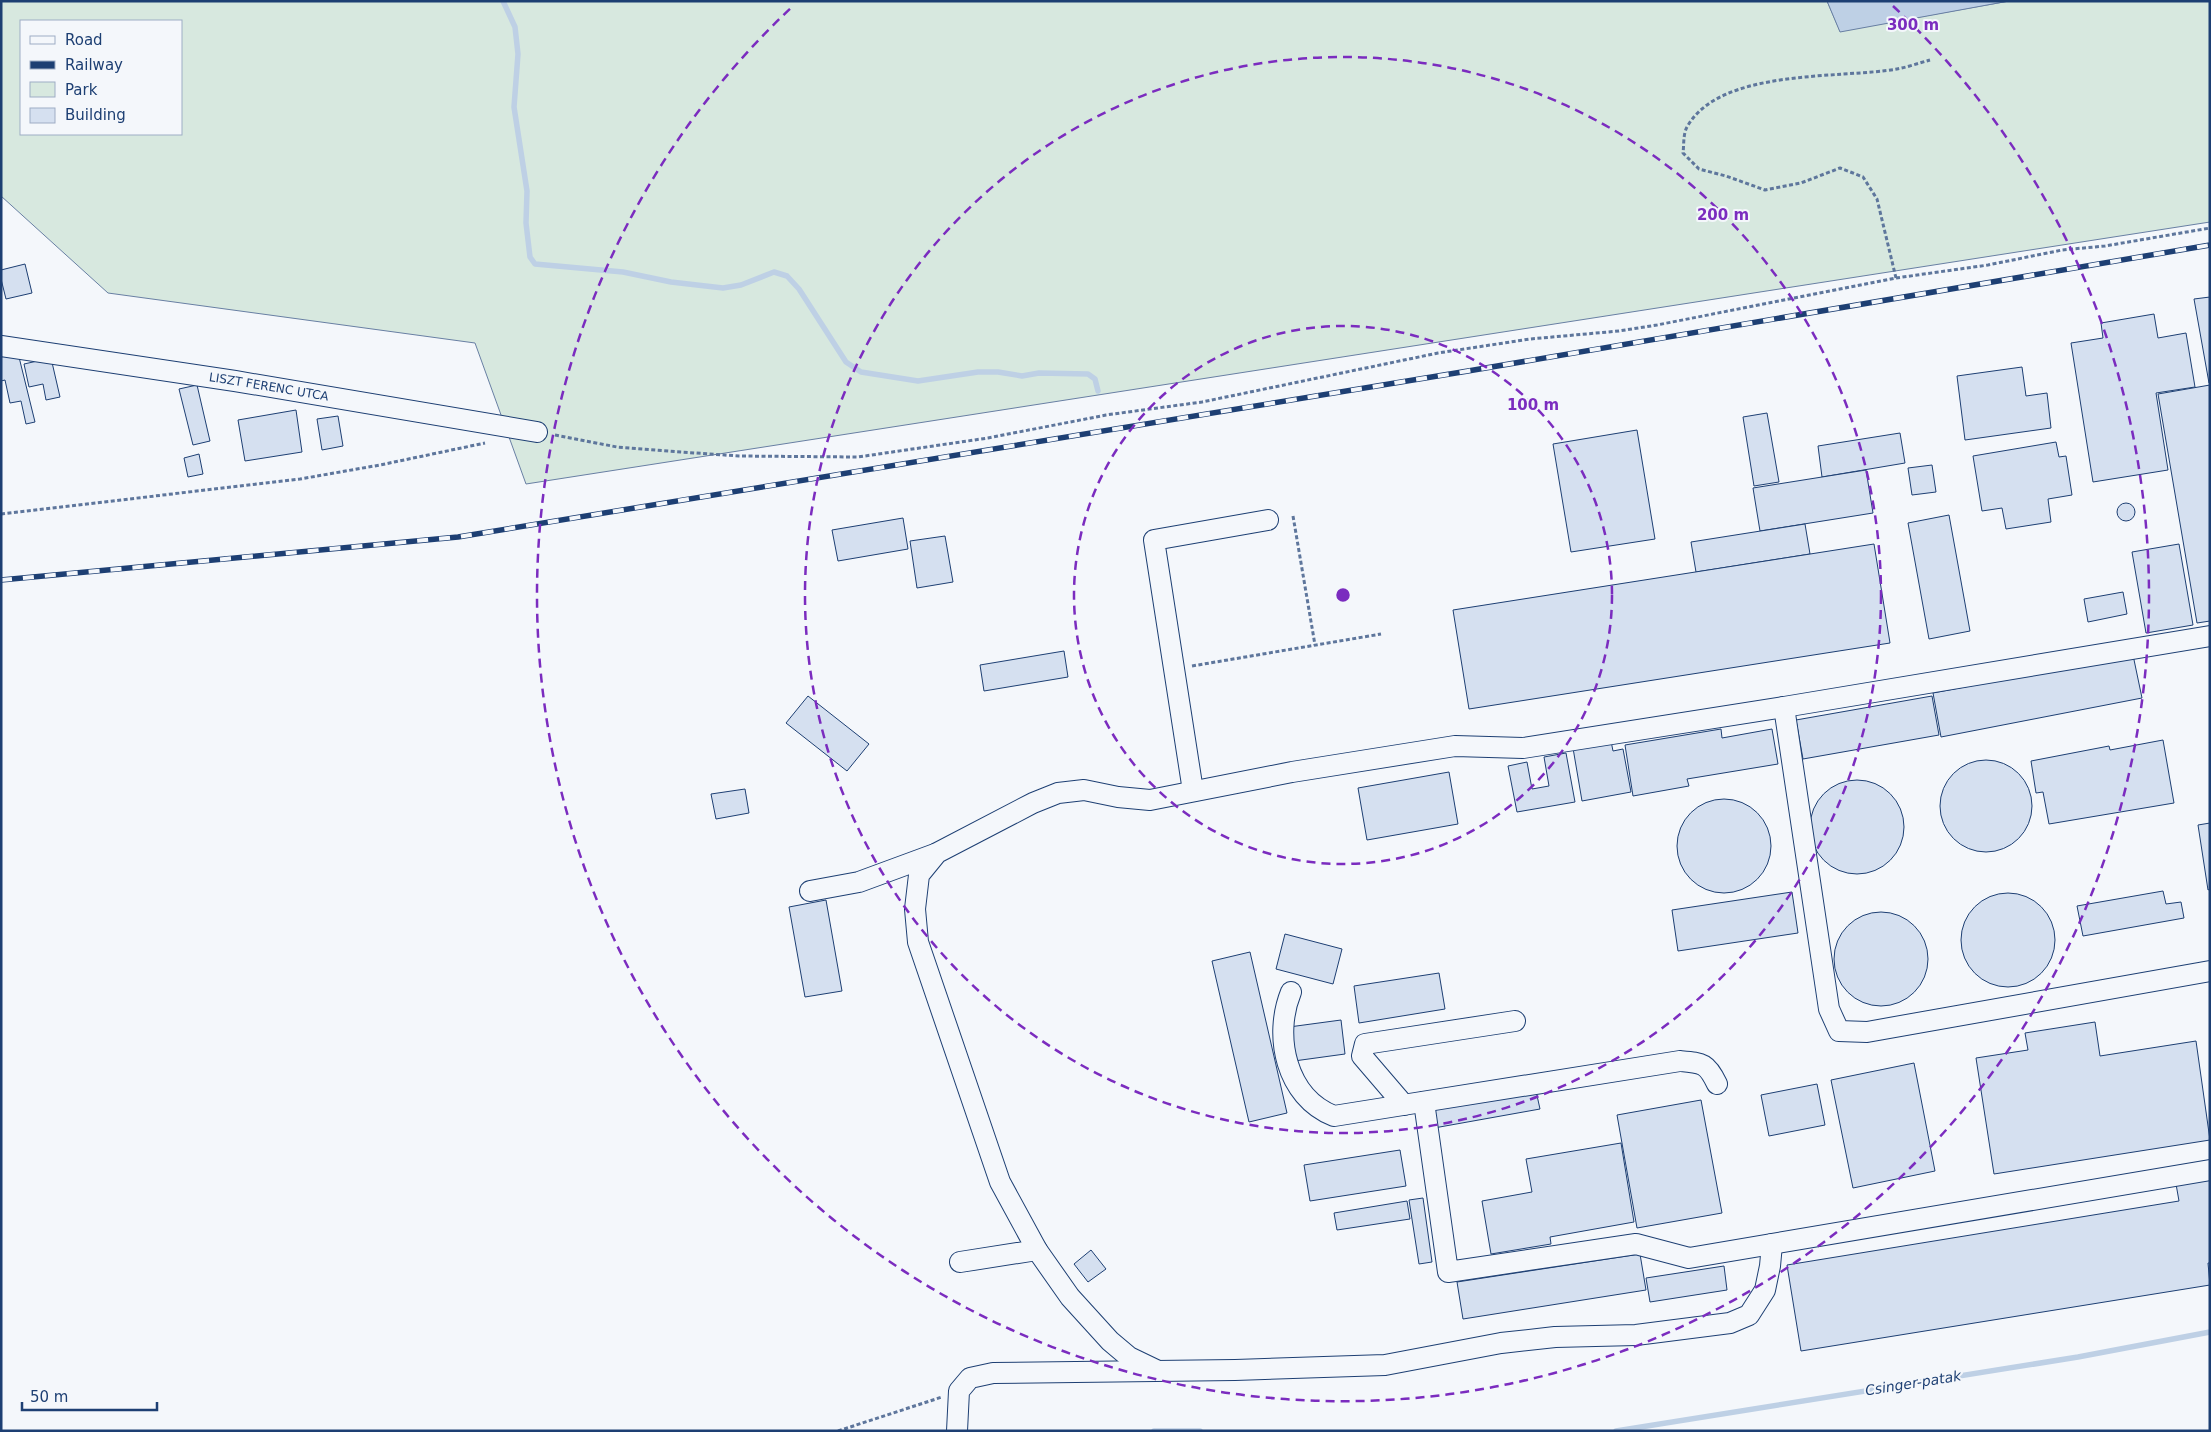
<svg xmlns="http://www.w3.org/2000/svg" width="2211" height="1432" viewBox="0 0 2211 1432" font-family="'DejaVu Sans',sans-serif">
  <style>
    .green { fill: #d7e8df; stroke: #687fa3; fill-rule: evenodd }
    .water { fill: #bed0e5; stroke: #687fa3 }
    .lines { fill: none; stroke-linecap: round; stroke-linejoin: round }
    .stream { stroke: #bed0e5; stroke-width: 5.5 }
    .building { fill: #d5e0f0; stroke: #1d3f73 }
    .minor-casing { stroke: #1d3f73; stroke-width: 22 }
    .path { stroke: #5e769c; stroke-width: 3; stroke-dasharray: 4 2.5; stroke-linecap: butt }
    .minor { stroke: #f4f7fb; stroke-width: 20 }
    .rail-casing { stroke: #1d3f73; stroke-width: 5.5 }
    .rail { stroke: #f4f7fb; stroke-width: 4; stroke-dasharray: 11; stroke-linecap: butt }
    .ring { fill: none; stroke: #7b2cbf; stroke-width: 2.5; stroke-dasharray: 9 6 }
    .labels { text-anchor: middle; stroke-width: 4; stroke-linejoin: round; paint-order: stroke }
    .street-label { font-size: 12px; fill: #1d3f73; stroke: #f4f7fb }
    .water-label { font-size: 14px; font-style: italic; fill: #1d3f73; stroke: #f4f7fb }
    .centre { fill: #7b2cbf; stroke: #f4f7fb; stroke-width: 2.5 }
    .ring-label { font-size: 15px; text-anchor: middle; font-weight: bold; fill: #7b2cbf; stroke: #f4f7fb; stroke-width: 4; stroke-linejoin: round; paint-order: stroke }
  </style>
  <rect width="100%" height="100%" fill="#f4f7fb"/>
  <path class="green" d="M 1,1 L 1827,1 L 1840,31 L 2009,1 L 2210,1 L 2210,222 L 526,484 L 475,343 L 108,293 L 1,196 ZM 21,21 L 181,21 L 181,134 L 21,134 Z"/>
  <path class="water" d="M 1827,1 L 2009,1 L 1840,32 Z"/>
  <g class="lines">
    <g class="stream">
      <path d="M 503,1 L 515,27 L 518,54 L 514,107 L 527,191 L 526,223 L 530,257 L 535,264 L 623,272 L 671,282 L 723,288 L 741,285 L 774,272 L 787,276 L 799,289 L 846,362 L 861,372 L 918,381 L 978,372 L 998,372 L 1022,376 L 1039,373 L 1088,374 L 1095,379 L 1098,391"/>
      <path d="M 1154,1431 L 1200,1431"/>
      <path d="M 1616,1431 L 2078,1357 L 2210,1332"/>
    </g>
  </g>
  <g class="building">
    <path d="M 25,264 L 32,293 L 6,299 L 1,279 L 1,270 Z"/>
    <path d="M 2210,297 L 2210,382 L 2209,383 L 2194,299 Z"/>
    <path d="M 2154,314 L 2158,338 L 2186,333 L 2195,387 L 2156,393 L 2168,470 L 2093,482 L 2071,343 L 2103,338 L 2101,323 Z"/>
    <path d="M 18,353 L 35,422 L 26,424 L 21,401 L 10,403 L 5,380 L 1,381 L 1,357 Z"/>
    <path d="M 51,358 L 60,397 L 46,400 L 43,384 L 29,387 L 24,364 Z"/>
    <path d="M 2022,367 L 2026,396 L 2047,393 L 2051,428 L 1965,440 L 1957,376 Z"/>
    <path d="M 197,385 L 210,441 L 193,445 L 179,389 Z"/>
    <path d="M 2210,385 L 2210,621 L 2197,623 L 2158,394 Z"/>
    <path d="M 296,410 L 302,452 L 245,461 L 238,420 Z"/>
    <path d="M 1767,413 L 1779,482 L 1754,486 L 1743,417 Z"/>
    <path d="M 338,416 L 343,446 L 322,450 L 317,419 Z"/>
    <path d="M 1637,430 L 1655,539 L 1571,552 L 1553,444 Z"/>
    <path d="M 1900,433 L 1905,463 L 1822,477 L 1818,446 Z"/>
    <path d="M 2056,442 L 2059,457 L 2066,456 L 2072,495 L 2048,499 L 2051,522 L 2006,529 L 2002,508 L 1982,511 L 1973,456 Z"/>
    <path d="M 199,454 L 203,474 L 188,477 L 184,458 Z"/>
    <path d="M 1932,465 L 1936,492 L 1912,495 L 1908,468 Z"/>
    <path d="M 1866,470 L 1873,513 L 1760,531 L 1753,488 Z"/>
    <circle cx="2126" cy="512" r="9"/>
    <path d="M 1949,515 L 1970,631 L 1929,639 L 1908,523 Z"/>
    <path d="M 903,518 L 908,549 L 838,561 L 832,530 Z"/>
    <path d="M 1805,524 L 1810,554 L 1696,572 L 1691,542 Z"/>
    <path d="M 945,536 L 953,582 L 917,588 L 910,541 Z"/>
    <path d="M 1874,544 L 1890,643 L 1469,709 L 1453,610 Z"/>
    <path d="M 2179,544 L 2193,625 L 2146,633 L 2132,552 Z"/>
    <path d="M 2123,592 L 2127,614 L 2088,622 L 2084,599 Z"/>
    <path d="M 1064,651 L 1068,677 L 984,691 L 980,665 Z"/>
    <path d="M 2133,655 L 2142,698 L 1941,737 L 1933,693 Z"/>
    <path d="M 808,696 L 869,744 L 847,771 L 786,723 Z"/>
    <path d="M 1932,696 L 1939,735 L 1803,759 L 1796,720 Z"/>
    <path d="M 1721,729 L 1722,738 L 1772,729 L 1778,764 L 1687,779 L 1689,786 L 1633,796 L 1625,745 Z"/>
    <path d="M 2163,740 L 2174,803 L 2049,824 L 2043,792 L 2036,793 L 2031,761 L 2109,746 L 2110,750 Z"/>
    <path d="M 1611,741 L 1613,751 L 1623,749 L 1631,792 L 1582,801 L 1573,748 Z"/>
    <path d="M 1566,753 L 1575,802 L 1517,812 L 1508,766 L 1527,762 L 1532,789 L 1549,786 L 1544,757 Z"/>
    <circle cx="1986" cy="806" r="46"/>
    <path d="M 1449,772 L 1458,824 L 1367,840 L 1358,788 Z"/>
    <circle cx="1857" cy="827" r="47"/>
    <path d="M 745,789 L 749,813 L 716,819 L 711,794 Z"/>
    <circle cx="1724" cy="846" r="47"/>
    <path d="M 2210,823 L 2210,889 L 2208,890 L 2198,825 Z"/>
    <path d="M 2163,891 L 2166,904 L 2181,902 L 2184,918 L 2083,936 L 2077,906 Z"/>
    <path d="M 1792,892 L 1798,933 L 1678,951 L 1672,910 Z"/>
    <circle cx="2008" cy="940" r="47"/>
    <path d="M 826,900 L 842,991 L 805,997 L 789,907 Z"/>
    <circle cx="1881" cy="959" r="47"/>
    <path d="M 1285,934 L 1342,949 L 1333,984 L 1276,969 Z"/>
    <path d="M 1250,952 L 1287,1113 L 1249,1122 L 1212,961 Z"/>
    <path d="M 1439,973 L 1445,1009 L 1359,1023 L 1354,986 Z"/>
    <path d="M 1341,1020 L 1345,1054 L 1294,1061 L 1289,1027 Z"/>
    <path d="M 2095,1022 L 2100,1056 L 2196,1041 L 2210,1140 L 1994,1174 L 1976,1058 L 2028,1050 L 2025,1033 Z"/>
    <path d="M 1914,1063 L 1935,1171 L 1853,1188 L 1831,1080 Z"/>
    <path d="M 1817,1084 L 1825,1125 L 1769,1136 L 1761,1095 Z"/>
    <path d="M 1536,1091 L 1540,1109 L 1434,1128 L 1431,1109 Z"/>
    <path d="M 1701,1100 L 1722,1213 L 1637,1228 L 1617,1115 Z"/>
    <path d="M 1621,1143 L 1634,1222 L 1550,1237 L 1551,1244 L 1491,1254 L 1482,1201 L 1532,1192 L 1526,1159 Z"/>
    <path d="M 1400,1150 L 1406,1186 L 1310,1201 L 1304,1165 Z"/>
    <path d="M 2210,1178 L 2210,1263 L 2208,1263 L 2210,1285 L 1801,1351 L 1787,1265 L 2179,1201 L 2176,1184 Z"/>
    <path d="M 1423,1198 L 1432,1262 L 1419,1264 L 1409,1200 Z"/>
    <path d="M 1407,1201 L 1410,1219 L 1337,1230 L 1334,1213 Z"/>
    <path d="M 1091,1250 L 1106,1269 L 1088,1282 L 1074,1264 Z"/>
    <path d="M 1640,1254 L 1646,1290 L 1463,1319 L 1457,1282 Z"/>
    <path d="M 1724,1266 L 1727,1290 L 1650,1302 L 1646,1278 Z"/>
  </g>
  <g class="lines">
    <defs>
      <g id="minor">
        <path id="s1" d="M 1,346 L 235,381 L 537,432"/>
        <path d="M 1784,707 L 1829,1009 L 1839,1031 L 1867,1032 L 2210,971"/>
        <path d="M 1193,791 L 1154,540 L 1268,520"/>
        <path d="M 810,891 L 859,882 L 935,854"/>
        <path d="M 1291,992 C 1273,1036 1286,1097 1334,1116 L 1680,1061 C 1703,1063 1707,1063 1717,1084"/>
        <path d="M 1424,1102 L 1448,1272 L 1636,1244 L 1689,1258 L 2210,1170"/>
        <path d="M 1404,1105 L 1362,1056 L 1365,1044 L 1515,1021"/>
        <path d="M 960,1262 L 1037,1250"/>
        <path d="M 1156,1370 L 1129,1357 L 1110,1341 L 1070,1297 L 1037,1250 L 1000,1182 L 918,942 L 915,909 L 919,875 L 937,853 L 1033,803 L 1058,793 L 1084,790 L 1118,797 L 1150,800 L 1292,772 L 1455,746 L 1523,748 L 1784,707 L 2210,636"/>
        <path d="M 957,1431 L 959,1391 L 970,1378 L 993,1373 L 1235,1370 L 1385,1365 L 1501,1343 L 1555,1337 L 1636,1335 L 1730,1323 L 1749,1315 L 1765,1290 L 1770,1266 L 1772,1244"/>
      </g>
    </defs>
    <use href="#minor" class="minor-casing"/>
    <g class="path">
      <path d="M 1896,278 L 1877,199 L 1863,177 L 1840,168 L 1801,183 L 1765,190 L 1726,176 L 1699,169 L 1683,153 C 1684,146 1683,134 1687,127 C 1720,68 1839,79 1897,69 C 1908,67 1919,63 1930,60"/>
      <path d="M 555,435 L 617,447 L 681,452 L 739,456 L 858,457 L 988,438 L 1106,415 L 1202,402 L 1438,353 L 1530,339 L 1619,331 L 1657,325 L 1896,278 L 1988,265 L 2062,250 L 2105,246 L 2210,228"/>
      <path d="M 1,514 L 300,479 L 380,465 L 485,443"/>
      <path d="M 1293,516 L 1315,645"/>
      <path d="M 1192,666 L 1381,634"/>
      <path d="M 838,1431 L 942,1397"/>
    </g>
    <use href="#minor" class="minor"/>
    <defs>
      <path id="rail" d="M 1,580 L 458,537 L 1468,371 L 2210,245"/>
    </defs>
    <use href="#rail" class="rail-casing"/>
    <use href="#rail" class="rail"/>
  </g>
  <g class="ring">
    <circle cx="1343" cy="595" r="269"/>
    <circle cx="1343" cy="595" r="538"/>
    <path d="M1893 6A806 806 0 1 1 793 6"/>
  </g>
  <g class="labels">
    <g class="street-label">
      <text dy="4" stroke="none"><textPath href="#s1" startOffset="271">LISZT FERENC UTCA</textPath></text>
    </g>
    <g class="water-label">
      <text transform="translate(1913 1383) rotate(-9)" y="5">Csinger-patak</text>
    </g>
  </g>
  <circle cx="1343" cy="595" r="8" class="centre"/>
  <g class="ring-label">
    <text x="1913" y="30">300 m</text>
    <text x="1723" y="220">200 m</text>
    <text x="1533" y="410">100 m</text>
  </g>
  <rect width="2211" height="1432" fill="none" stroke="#1d3f73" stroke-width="5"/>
  <rect x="20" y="20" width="162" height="115" fill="#f4f7fb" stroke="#9eadc5"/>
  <rect x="30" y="36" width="25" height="8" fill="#f4f7fb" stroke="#9eadc5"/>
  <text x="65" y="45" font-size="15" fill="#1d3f73">Road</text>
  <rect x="30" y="61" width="25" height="8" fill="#1d3f73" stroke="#9eadc5"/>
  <text x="65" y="70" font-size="15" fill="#1d3f73">Railway</text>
  <rect x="30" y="82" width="25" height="15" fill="#d7e8df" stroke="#9eadc5"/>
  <text x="65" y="95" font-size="15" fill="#1d3f73">Park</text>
  <rect x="30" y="108" width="25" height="15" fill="#d5e0f0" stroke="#9eadc5"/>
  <text x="65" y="120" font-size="15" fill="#1d3f73">Building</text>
  <path d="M22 1402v8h135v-8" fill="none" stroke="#1d3f73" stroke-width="2.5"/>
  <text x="30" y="1402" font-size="15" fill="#1d3f73" stroke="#f4f7fb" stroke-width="4" paint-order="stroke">50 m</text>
</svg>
